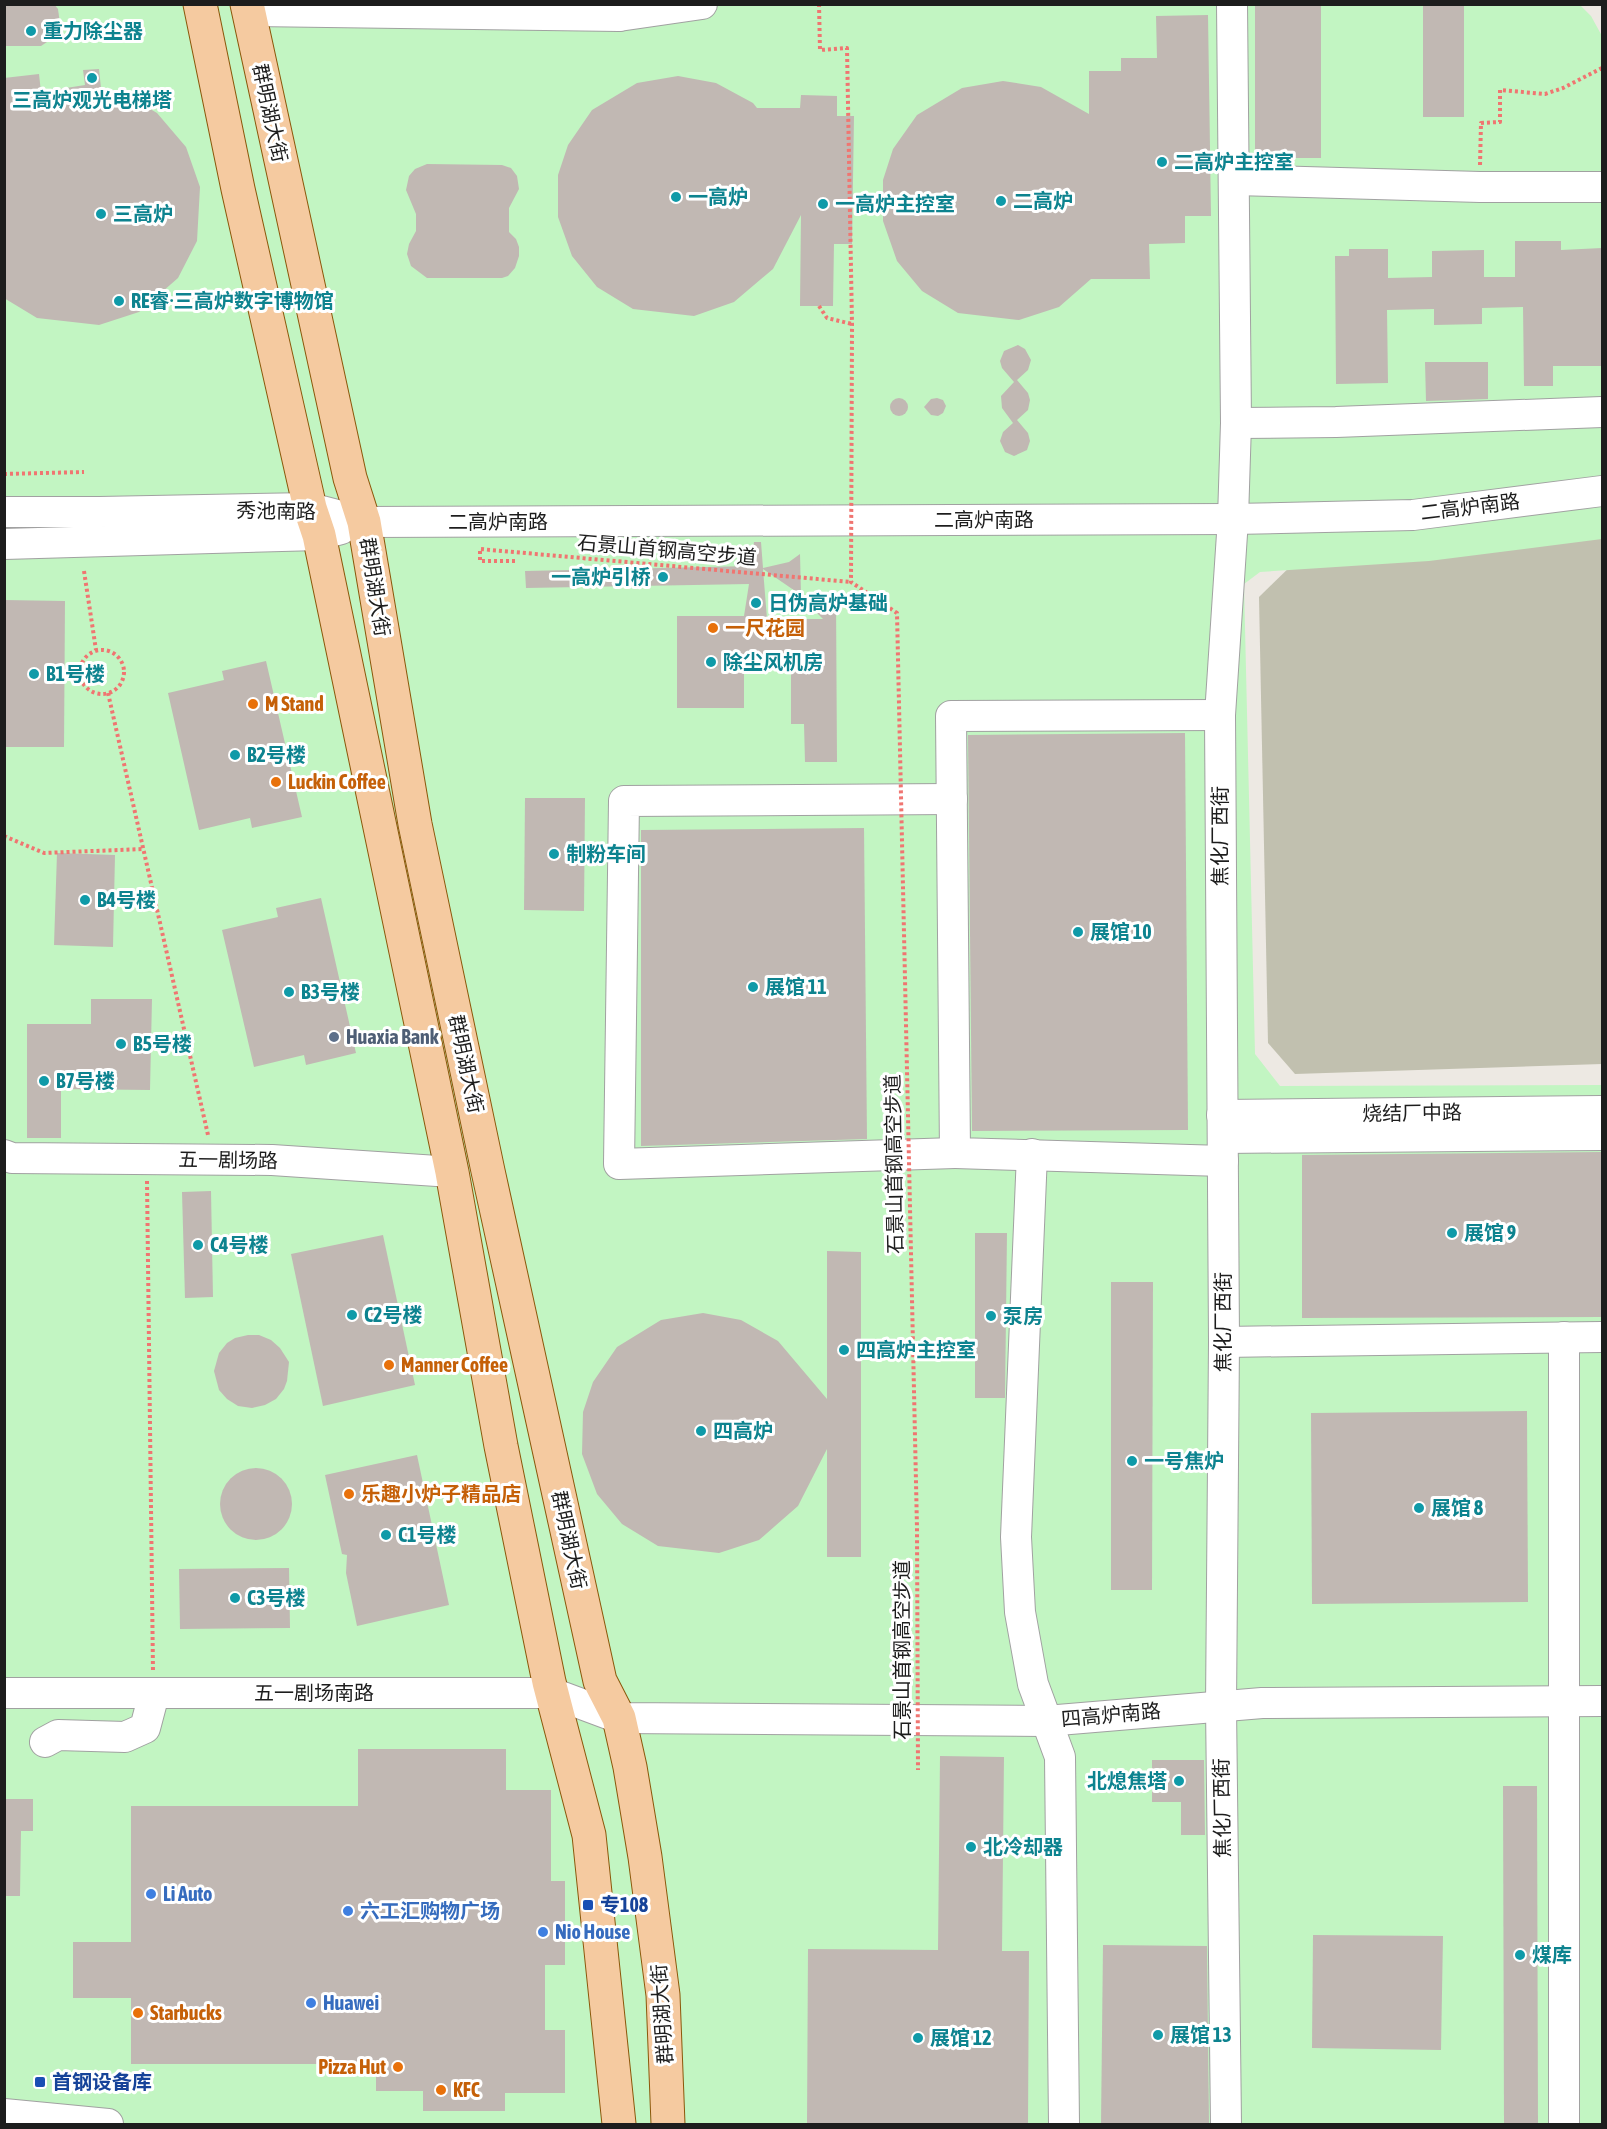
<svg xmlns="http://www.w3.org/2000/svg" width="1607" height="2129" viewBox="0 0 1607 2129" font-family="'Asap Condensed','Noto Sans SC',sans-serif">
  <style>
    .construction { fill: #c1c0af }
    .park { fill: #c2f5c2 }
    .building { fill: #c1b8b3 }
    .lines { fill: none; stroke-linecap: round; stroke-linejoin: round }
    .minor-casing { stroke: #a1a1a1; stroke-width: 32 }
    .major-casing { stroke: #8b570a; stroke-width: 35 }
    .path { stroke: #f07571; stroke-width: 4; stroke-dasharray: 3 3; stroke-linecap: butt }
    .minor { stroke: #fff; stroke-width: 30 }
    .major { stroke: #f5caa0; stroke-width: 33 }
    .path-bridge { stroke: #f07571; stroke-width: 4; stroke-dasharray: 3 3; stroke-linecap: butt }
    .culture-dot { fill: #0f9aa8; stroke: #fff; stroke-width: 2 }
    .food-dot { fill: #e8710a; stroke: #fff; stroke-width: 2 }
    .service-dot { fill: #5c6f8a; stroke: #fff; stroke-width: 2 }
    .shop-dot { fill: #3f7fe0; stroke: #fff; stroke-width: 2 }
    .transit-dot { fill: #1a4fb4; stroke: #fff; stroke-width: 2 }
    .labels { text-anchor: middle; stroke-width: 6; stroke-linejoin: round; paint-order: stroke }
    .culture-label { font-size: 20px; font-weight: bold; fill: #0d838f; stroke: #fff; text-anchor: start }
    .street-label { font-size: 20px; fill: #1d1d1d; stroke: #fff }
    .food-label { font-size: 20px; font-weight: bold; fill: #c56008; stroke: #fff; text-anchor: start }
    .service-label { font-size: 20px; font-weight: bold; fill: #4e5e75; stroke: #fff; text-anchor: start }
    .shop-label { font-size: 20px; font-weight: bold; fill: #366cbe; stroke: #fff; text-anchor: start }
    .transit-label { font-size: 20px; font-weight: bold; fill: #164399; stroke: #fff; text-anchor: start }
  </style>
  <rect width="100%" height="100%" fill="#ede9e3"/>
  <path class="construction" d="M 1602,537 L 1602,1064 L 1295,1074 L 1268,1043 L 1259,597 L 1299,558 Z"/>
  <path class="park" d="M 5,5 L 1580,5 L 1591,16 L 1602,36 L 1602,539 L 1429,561 L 1260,572 L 1244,584 L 1255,1054 L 1280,1086 L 1602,1085 L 1602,2124 L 5,2124 Z"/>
  <g class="building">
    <path d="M 4,4 L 54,4 L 58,9 L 60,24 L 53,38 L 41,46 L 4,46 Z"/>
    <rect x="1255" y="4" width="66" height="154"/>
    <rect x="1423" y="4" width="41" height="113"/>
    <path d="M 1208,15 L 1211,216 L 1185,216 L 1185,243 L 1149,244 L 1150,279 L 1091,279 L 1059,307 L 1019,320 L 958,313 L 922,291 L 897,261 L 883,221 L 883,180 L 893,149 L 917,115 L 962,88 L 1003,81 L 1041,87 L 1089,114 L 1089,71 L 1121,71 L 1121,58 L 1157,58 L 1156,16 Z"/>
    <path d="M 99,69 L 101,88 L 121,92 L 157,113 L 186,147 L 200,187 L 197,241 L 178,278 L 139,312 L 99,325 L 37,318 L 4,298 L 4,78 L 39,74 L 41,92 L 85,85 L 83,70 Z"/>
    <path d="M 678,76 L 716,83 L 753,103 L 757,108 L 800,108 L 801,95 L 837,96 L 837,116 L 854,116 L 852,244 L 834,244 L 833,306 L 800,306 L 801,215 L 773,269 L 734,302 L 694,316 L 633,309 L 597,287 L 572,256 L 558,217 L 558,175 L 568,145 L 592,110 L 637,83 Z"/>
    <path d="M 427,164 L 502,165 L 511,168 L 517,176 L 519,189 L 509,208 L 509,232 L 516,239 L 519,247 L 519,256 L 515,268 L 508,276 L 502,278 L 427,278 L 411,266 L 407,254 L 409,244 L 416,231 L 416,214 L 406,190 L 409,176 L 415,169 Z"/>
    <path d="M 1515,241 L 1561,241 L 1561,250 L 1602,248 L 1602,366 L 1553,366 L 1553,386 L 1524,386 L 1523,307 L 1482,308 L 1482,324 L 1434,325 L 1434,309 L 1387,310 L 1388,383 L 1336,384 L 1335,256 L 1349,256 L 1349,249 L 1388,249 L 1388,278 L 1432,277 L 1432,251 L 1484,250 L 1484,277 L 1515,277 Z"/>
    <path d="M 1018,345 L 1025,349 L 1031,360 L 1028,370 L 1017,380 L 1028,393 L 1030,400 L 1028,410 L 1017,420 L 1028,433 L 1030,441 L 1027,450 L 1014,456 L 1005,452 L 1000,441 L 1003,432 L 1013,423 L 1002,408 L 1001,396 L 1014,382 L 1002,368 L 1000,361 L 1004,351 Z"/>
    <path d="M 1425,362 L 1488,362 L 1488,399 L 1426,401 Z"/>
    <circle cx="899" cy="407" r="9"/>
    <path d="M 937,398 L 943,400 L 946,406 L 943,413 L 938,416 L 931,415 L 924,407 L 931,399 Z"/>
    <path d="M 754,542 L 761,542 L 763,568 L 789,562 L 800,554 L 801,595 L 763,569 L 767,619 L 823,619 L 802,598 L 836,598 L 837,762 L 805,762 L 804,724 L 791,724 L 791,665 L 744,666 L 744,708 L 677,708 L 677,616 L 744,616 L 749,584 L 526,588 L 525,571 L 751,566 Z"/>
    <path d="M 4,600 L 65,601 L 64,747 L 4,747 Z"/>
    <path d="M 266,661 L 302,817 L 252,828 L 250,818 L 199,830 L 168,693 L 224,680 L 222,671 Z"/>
    <path d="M 1185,733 L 1188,1130 L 972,1131 L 968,735 Z"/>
    <path d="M 525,798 L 585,798 L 584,911 L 524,910 Z"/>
    <path d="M 864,828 L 867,1139 L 641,1146 L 641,830 Z"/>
    <path d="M 57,853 L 115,855 L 113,947 L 54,945 Z"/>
    <path d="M 321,898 L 356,1053 L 306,1065 L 304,1055 L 254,1067 L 222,930 L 278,917 L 276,908 Z"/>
    <path d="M 91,999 L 152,999 L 150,1090 L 61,1089 L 61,1138 L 27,1138 L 27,1024 L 91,1024 Z"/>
    <path d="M 1602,1152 L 1602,1317 L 1302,1318 L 1302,1155 Z"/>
    <path d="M 211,1191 L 213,1297 L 185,1298 L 182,1192 Z"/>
    <path d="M 975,1233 L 1007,1233 L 1005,1398 L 975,1398 Z"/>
    <path d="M 383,1235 L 415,1385 L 323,1406 L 291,1254 Z"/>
    <path d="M 827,1251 L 861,1252 L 861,1557 L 827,1557 L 827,1449 L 798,1506 L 759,1540 L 719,1553 L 658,1546 L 622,1524 L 597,1494 L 582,1454 L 583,1412 L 593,1382 L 617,1347 L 661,1320 L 703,1313 L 741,1320 L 778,1341 L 827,1399 Z"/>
    <path d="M 1111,1282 L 1153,1282 L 1152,1590 L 1111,1590 Z"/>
    <path d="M 248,1335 L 259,1335 L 271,1340 L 280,1348 L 289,1362 L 287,1381 L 284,1389 L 276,1399 L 265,1405 L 252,1408 L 238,1406 L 227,1399 L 219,1390 L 214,1371 L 219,1353 L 227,1343 L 235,1338 Z"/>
    <path d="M 1527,1411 L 1528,1602 L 1312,1604 L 1311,1413 Z"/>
    <path d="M 417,1455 L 449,1605 L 357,1626 L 346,1573 L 347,1555 L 342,1554 L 325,1475 Z"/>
    <circle cx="256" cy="1504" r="36"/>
    <path d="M 289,1568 L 290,1628 L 180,1629 L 179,1569 Z"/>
    <path d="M 358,1749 L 506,1749 L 506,1790 L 551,1790 L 551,1881 L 565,1881 L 565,1965 L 545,1965 L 545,2030 L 565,2030 L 565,2093 L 505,2093 L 505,2111 L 423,2111 L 423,2091 L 376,2091 L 376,2064 L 131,2064 L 131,1998 L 73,1998 L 73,1942 L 131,1942 L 131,1806 L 358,1806 Z"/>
    <path d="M 940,1756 L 1004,1757 L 1002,1951 L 1029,1951 L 1028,2124 L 807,2124 L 808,1949 L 938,1950 Z"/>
    <path d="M 1152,1760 L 1204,1760 L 1205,1835 L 1181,1835 L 1181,1802 L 1152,1802 Z"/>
    <path d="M 1503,1786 L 1537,1786 L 1538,2124 L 1504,2124 Z"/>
    <path d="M 4,1799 L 33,1799 L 33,1831 L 21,1831 L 20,1896 L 4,1896 Z"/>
    <path d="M 1313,1935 L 1443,1936 L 1441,2050 L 1312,2048 Z"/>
    <path d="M 1103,1945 L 1207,1946 L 1209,2124 L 1101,2124 Z"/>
  </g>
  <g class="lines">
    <defs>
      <g id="minor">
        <path d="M 248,11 L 619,16 L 619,4"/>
        <path d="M 619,16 L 702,4"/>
        <path d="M 1235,180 L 1480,187 L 1602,187"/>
        <path d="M 1236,423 L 1336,422 L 1602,412"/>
        <path d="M 4,512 L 99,512 L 310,508 L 364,522 L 1233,519 L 1413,515 L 1602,491"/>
        <path d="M 4,544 L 319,535 L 341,529"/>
        <path d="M 1220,715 L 951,716 L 955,1153 L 1223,1161"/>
        <path d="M 952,799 L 624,801 L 619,1164 L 955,1153"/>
        <path d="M 1222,1115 L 1602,1111"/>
        <path d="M 1223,1138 L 1602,1135"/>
        <path d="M 1032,1154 L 1016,1537 L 1020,1612 L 1033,1684 L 1060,1757 L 1064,2124"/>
        <path d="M 4,1155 L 12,1158 L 272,1160 L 452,1172"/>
        <path d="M 1224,1342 L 1602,1337"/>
        <path d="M 4,1693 L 552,1693 L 619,1718 L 1046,1721 L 1262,1703 L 1602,1701"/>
        <path d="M 45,1742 L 58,1735 L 125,1737 L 145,1728 L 154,1694"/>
        <path d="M 4,2114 L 108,2124"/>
        <path d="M 1226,2124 L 1221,1706 L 1224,1342 L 1220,715 L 1233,519 L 1236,423 L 1232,4"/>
        <path d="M 1564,2124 L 1564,1337"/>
      </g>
      <g id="major">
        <path d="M 200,4 L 238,189 L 310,508 L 319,535 L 452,1172 L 501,1446 L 549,1682 L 589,1835 L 619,2124"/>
        <path d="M 247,4 L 350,478 L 364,522 L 415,824 L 488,1171 L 600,1681 L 619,1718 L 630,1767 L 645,1857 L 663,1995 L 668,2124"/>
      </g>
    </defs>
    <use href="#minor" class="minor-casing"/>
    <use href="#major" class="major-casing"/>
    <g class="path">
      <path d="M 1480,165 L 1481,123 L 1500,122 L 1500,90 L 1545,94 L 1563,88 L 1602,68"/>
      <path d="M 819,306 L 827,318 L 852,324"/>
      <path d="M 4,474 L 84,472"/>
      <path d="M 515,561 L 480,561 L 480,549 L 851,582"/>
      <path d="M 84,571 L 96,650"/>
      <circle cx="102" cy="672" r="22"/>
      <path d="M 108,693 L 208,1135"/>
      <path d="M 4,836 L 44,853 L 143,849"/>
      <path d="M 147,1181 L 153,1671"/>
    </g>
    <use href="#minor" class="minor"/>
    <use href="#major" class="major"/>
    <path class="path-bridge" d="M 819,4 L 820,50 L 847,48 L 852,324 L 851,582 L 897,613 L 917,1528 L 918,1770"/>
  </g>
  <g class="culture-dot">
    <circle cx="31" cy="31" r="6"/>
    <circle cx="92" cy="78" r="6"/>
    <circle cx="1162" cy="162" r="6"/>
    <circle cx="676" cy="197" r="6"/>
    <circle cx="1001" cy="201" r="6"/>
    <circle cx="823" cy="204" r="6"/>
    <circle cx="101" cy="214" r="6"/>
    <circle cx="119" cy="301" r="6"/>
    <circle cx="663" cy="577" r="6"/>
    <circle cx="756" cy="603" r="6"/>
    <circle cx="711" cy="662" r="6"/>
    <circle cx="34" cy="674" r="6"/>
    <circle cx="235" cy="755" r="6"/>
    <circle cx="554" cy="854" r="6"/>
    <circle cx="85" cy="900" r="6"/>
    <circle cx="1078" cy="932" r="6"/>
    <circle cx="753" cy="987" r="6"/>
    <circle cx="289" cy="992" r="6"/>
    <circle cx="121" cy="1044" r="6"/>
    <circle cx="44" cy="1081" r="6"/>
    <circle cx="1452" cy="1233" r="6"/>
    <circle cx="198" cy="1245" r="6"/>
    <circle cx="352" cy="1315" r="6"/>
    <circle cx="991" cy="1316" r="6"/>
    <circle cx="844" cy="1350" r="6"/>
    <circle cx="701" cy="1431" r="6"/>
    <circle cx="1132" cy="1461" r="6"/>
    <circle cx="1419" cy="1508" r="6"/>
    <circle cx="386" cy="1535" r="6"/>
    <circle cx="235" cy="1598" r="6"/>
    <circle cx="1179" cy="1781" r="6"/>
    <circle cx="971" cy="1847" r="6"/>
    <circle cx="1520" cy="1955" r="6"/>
    <circle cx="1158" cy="2035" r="6"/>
    <circle cx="918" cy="2038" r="6"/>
  </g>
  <g class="food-dot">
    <circle cx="713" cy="628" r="6"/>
    <circle cx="253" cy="704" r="6"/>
    <circle cx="276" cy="782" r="6"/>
    <circle cx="389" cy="1365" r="6"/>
    <circle cx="349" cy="1494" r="6"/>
    <circle cx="138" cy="2013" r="6"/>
    <circle cx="398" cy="2067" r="6"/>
    <circle cx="441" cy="2090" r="6"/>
  </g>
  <circle class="service-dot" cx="334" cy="1037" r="6"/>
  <g class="shop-dot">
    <circle cx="151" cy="1894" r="6"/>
    <circle cx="348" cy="1911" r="6"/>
    <circle cx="543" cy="1932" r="6"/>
    <circle cx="311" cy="2003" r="6"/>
  </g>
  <g class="transit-dot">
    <rect x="582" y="1899" width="12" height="12" rx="3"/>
    <rect x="34" y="2076" width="12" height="12" rx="3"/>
  </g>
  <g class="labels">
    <g class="culture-label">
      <text x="43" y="38">重力除尘器</text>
      <text x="92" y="107" text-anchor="middle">三高炉观光电梯塔</text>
      <text x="1174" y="169">二高炉主控室</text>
      <text x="688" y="204">一高炉</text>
      <text x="1013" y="208">二高炉</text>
      <text x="835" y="211">一高炉主控室</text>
      <text x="113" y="221">三高炉</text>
      <text x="131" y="308">RE睿·三高炉数字博物馆</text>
      <text x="651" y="584" text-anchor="end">一高炉引桥</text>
      <text x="768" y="610">日伪高炉基础</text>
      <text x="723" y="669">除尘风机房</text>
      <text x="46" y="681">B1号楼</text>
      <text x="247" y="762">B2号楼</text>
      <text x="566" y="861">制粉车间</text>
      <text x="97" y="907">B4号楼</text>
      <text x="1090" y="939">展馆 10</text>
      <text x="765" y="994">展馆 11</text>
      <text x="301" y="999">B3号楼</text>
      <text x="133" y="1051">B5号楼</text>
      <text x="56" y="1088">B7号楼</text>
      <text x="1464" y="1240">展馆 9</text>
      <text x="210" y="1252">C4号楼</text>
      <text x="364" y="1322">C2号楼</text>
      <text x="1003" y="1323">泵房</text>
      <text x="856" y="1357">四高炉主控室</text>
      <text x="713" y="1438">四高炉</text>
      <text x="1144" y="1468">一号焦炉</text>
      <text x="1431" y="1515">展馆 8</text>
      <text x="398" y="1542">C1号楼</text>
      <text x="247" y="1605">C3号楼</text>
      <text x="1167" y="1788" text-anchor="end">北熄焦塔</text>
      <text x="983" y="1854">北冷却器</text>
      <text x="1532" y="1962">煤库</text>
      <text x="1170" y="2042">展馆 13</text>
      <text x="930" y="2045">展馆 12</text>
    </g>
    <g class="street-label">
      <text transform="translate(270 113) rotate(78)" y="7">群明湖大街</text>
      <text transform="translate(1470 507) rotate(-7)" y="7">二高炉南路</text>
      <text transform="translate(276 511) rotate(1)" y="7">秀池南路</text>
      <text x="984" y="527">二高炉南路</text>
      <text x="498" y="529">二高炉南路</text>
      <text transform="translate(667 550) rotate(5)" y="7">石景山首钢高空步道</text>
      <text transform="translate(375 587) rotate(81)" y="7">群明湖大街</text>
      <text transform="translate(1220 836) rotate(-90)" y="7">焦化厂西街</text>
      <text transform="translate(466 1064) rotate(78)" y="7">群明湖大街</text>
      <text transform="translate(1412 1113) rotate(-1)" y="7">烧结厂中路</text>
      <text transform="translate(228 1160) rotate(1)" y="7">五一剧场路</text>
      <text transform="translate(894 1164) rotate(-91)" y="7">石景山首钢高空步道</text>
      <text transform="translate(1223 1322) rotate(-90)" y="7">焦化厂西街</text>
      <text transform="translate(569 1540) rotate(78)" y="7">群明湖大街</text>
      <text transform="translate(902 1650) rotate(-90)" y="7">石景山首钢高空步道</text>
      <text x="314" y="1700">五一剧场南路</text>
      <text transform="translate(1111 1715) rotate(-5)" y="7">四高炉南路</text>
      <text transform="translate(1222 1808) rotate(-91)" y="7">焦化厂西街</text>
      <text transform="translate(662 2014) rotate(-94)" y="7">群明湖大街</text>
    </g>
    <g class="food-label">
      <text x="725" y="635">一尺花园</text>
      <text x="265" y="711">M Stand</text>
      <text x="288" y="789">Luckin Coffee</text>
      <text x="401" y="1372">Manner Coffee</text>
      <text x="361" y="1501">乐趣小炉子精品店</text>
      <text x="150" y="2020">Starbucks</text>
      <text x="386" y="2074" text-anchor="end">Pizza Hut</text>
      <text x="453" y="2097">KFC</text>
    </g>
    <g class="service-label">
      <text x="346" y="1044">Huaxia Bank</text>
    </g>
    <g class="shop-label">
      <text x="163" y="1901">Li Auto</text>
      <text x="360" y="1918">六工汇购物广场</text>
      <text x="555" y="1939">Nio House</text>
      <text x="323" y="2010">Huawei</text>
    </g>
    <g class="transit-label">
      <text x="600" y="1912">专108</text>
      <text x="52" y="2089">首钢设备库</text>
    </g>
  </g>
  <rect width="1607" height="2129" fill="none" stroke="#1d1d1d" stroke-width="12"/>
</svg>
